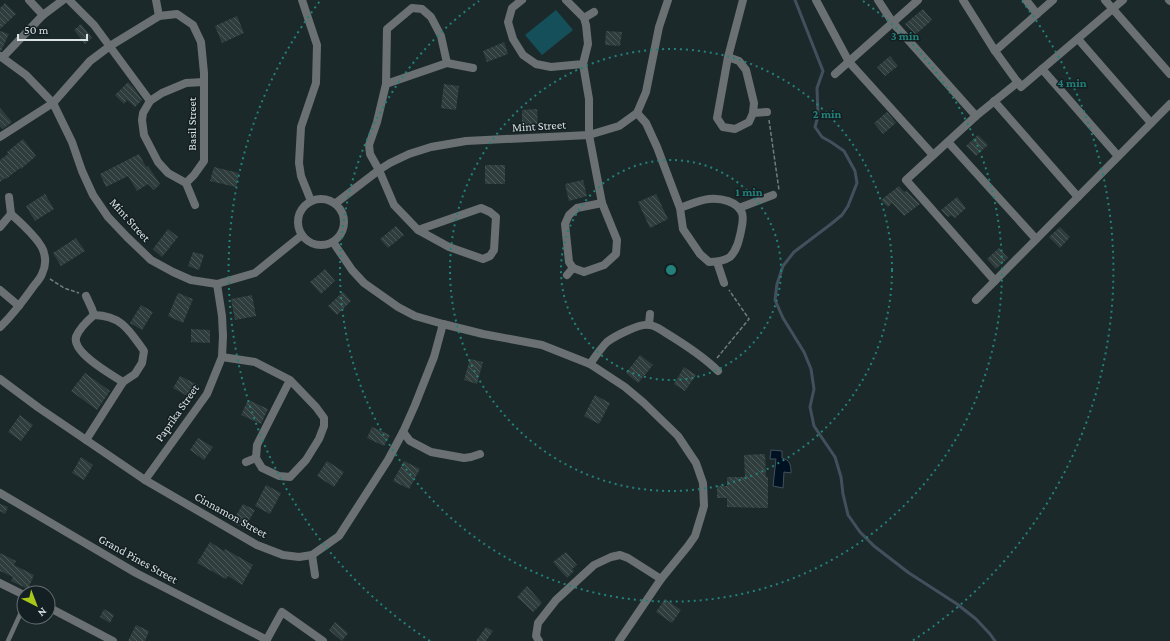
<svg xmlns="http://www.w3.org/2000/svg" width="1170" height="641" viewBox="0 0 1170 641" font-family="'Crimson Pro',serif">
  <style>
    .park { fill: #154f59 }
    .water { fill: #012; stroke: #41505c }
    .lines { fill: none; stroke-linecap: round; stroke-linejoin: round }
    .stream { stroke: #41505c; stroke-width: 3 }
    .building { fill: url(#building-back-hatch) }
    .path { stroke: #717c7e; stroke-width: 1.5; stroke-dasharray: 4 2; stroke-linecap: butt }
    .service { stroke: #6b7173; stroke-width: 4.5 }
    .minor { stroke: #6b7173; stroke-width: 8 }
    .ring { fill: none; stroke: #23817a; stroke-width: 2; stroke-dasharray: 2 4 }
    .labels { text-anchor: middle; stroke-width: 3; stroke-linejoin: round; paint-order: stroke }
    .street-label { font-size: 12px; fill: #dae2e4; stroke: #131f22 }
    .centre { fill: #23817a; stroke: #131f22; stroke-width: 2 }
    .ring-label { font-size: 12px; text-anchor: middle; font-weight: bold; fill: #23817a; stroke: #131f22; stroke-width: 3; stroke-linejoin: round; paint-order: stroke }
  </style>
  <defs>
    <pattern id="building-back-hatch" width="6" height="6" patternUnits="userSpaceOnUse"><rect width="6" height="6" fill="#2f3d3c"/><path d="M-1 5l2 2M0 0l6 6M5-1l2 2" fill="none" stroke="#4d5958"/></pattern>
  </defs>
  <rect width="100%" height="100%" fill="#1c292b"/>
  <path class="park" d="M 556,10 L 573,30 L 542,55 L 525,35 Z"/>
  <path class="water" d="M 771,450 L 782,451 L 782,458 C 790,460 791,465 791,473 L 784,472 L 783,488 L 773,486 L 776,459 L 770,459 Z"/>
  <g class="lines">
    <path class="stream" d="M 795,0 L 823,71 L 817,88 L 818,116 L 815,127 L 822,137 L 831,142 L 844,151 L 855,171 L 857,183 L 848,206 L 842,215 L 831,224 L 794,252 L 783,266 L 777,284 L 775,300 L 783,318 L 804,352 L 811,369 L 814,389 L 810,407 L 814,426 L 835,457 L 841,477 L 843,494 L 848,515 L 860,532 L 874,546 L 909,573 L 957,604 L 976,619 L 990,634 L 995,641"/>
  </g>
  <g class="building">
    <path d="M 5,3 L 16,14 L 0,29 L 0,8 Z"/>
    <path d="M 923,9 L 932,20 L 915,35 L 905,24 Z"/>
    <path d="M 237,16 L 244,33 L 222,43 L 215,26 Z"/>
    <path d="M 81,24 L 92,38 L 85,44 L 74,30 Z"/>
    <path d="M 0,31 L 9,34 L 1,51 L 0,51 Z"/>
    <path d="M 606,31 L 622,32 L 620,46 L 605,45 Z"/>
    <path d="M 504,42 L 508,54 L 487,62 L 483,51 Z"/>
    <path d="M 890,56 L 898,66 L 885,76 L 877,67 Z"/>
    <path d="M 128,82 L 134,88 L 142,100 L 135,107 L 127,100 L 124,104 L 115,95 Z"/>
    <path d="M 444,84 L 459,86 L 456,110 L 441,108 Z"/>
    <path d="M 0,108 L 12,122 L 3,129 L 0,126 Z"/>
    <path d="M 537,109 L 538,127 L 522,128 L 522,110 Z"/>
    <path d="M 887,112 L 896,123 L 883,134 L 874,123 Z"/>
    <path d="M 978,135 L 988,145 L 976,156 L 966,146 Z"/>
    <path d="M 23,139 L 36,156 L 21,169 L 20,168 L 6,179 L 5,178 L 0,182 L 0,160 L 8,154 L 7,152 Z"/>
    <path d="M 139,154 L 146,167 L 148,166 L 160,184 L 154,190 L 148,184 L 137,191 L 128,176 L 106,187 L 100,174 Z"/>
    <rect x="485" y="165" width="20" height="19"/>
    <path d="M 214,167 L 239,173 L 236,187 L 210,181 Z"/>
    <path d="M 583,180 L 587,196 L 569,201 L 565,184 Z"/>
    <path d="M 899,186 L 904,192 L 907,191 L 920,204 L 904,216 L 892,203 L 888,207 L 881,200 Z"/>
    <path d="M 45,194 L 54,209 L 35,221 L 26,206 Z"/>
    <path d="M 656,194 L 668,219 L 650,228 L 638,202 Z"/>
    <path d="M 957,197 L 966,208 L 955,218 L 951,215 L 948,217 L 941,210 Z"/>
    <path d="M 396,226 L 404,235 L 388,248 L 380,239 Z"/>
    <path d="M 1060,227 L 1070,237 L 1060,248 L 1049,237 Z"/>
    <path d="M 168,229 L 178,237 L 162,257 L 153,249 Z"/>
    <path d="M 76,238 L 85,251 L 61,266 L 53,253 Z"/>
    <path d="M 999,248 L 1008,258 L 996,269 L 987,259 Z"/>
    <path d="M 193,252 L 204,255 L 199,270 L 188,266 Z"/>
    <path d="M 325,269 L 335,281 L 321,294 L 310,282 Z"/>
    <path d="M 343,292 L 351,301 L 337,315 L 328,306 Z"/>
    <path d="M 178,293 L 193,299 L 183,323 L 168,316 Z"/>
    <path d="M 252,295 L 256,316 L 235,320 L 231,299 Z"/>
    <path d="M 141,305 L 153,312 L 142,330 L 130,323 Z"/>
    <path d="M 191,329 L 210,330 L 210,343 L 191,342 Z"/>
    <path d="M 640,355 L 653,365 L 638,383 L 626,373 Z"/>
    <path d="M 470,359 L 483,362 L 477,384 L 464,380 Z"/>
    <path d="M 684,367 L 696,375 L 685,391 L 674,384 Z"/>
    <path d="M 85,373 L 110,391 L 97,410 L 71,391 Z"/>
    <path d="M 180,376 L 198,385 L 191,398 L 173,388 Z"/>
    <path d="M 595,395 L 610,403 L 599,424 L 584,416 Z"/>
    <path d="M 248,400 L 268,409 L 261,424 L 241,415 Z"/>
    <path d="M 20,415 L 33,425 L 21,441 L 8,432 Z"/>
    <path d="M 372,427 L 390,435 L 384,446 L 367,438 Z"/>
    <path d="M 198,438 L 213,447 L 204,460 L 190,450 Z"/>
    <path d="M 765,454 L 766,477 L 768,477 L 768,508 L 727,507 L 727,498 L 717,498 L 717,486 L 727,486 L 727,477 L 745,477 L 744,455 Z"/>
    <path d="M 81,457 L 93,465 L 84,480 L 72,473 Z"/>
    <path d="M 327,461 L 344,472 L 334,487 L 317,476 Z"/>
    <path d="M 404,461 L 420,469 L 409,489 L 393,481 Z"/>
    <path d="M 266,485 L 281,493 L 270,514 L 255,506 Z"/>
    <path d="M 0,504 L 8,507 L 5,514 L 0,511 Z"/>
    <path d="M 243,504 L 255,510 L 244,529 L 232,522 Z"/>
    <path d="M 210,542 L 224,551 L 225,549 L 253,565 L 242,585 L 228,576 L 226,579 L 197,563 Z"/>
    <path d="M 566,552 L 577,565 L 572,569 L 574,571 L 567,578 L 553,562 Z"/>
    <path d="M 0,553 L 16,561 L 14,565 L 34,575 L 28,589 L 11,581 L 13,577 L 0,571 Z"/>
    <path d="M 527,586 L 542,603 L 533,612 L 517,597 Z"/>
    <path d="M 665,599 L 681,610 L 672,623 L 656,612 Z"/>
    <path d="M 104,609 L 114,615 L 110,623 L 100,617 Z"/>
    <path d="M 335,622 L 348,633 L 342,641 L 329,630 Z"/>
    <path d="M 136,625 L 149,631 L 145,641 L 128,641 Z"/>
    <path d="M 486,627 L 493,631 L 486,641 L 476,641 Z"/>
  </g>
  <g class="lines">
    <g class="path">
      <path d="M 769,120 L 779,190"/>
      <path d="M 50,279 L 64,288 L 79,293"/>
      <path d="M 717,358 L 749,319 L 729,290"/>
    </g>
    <path class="service" d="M 8,641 L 24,606"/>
    <g class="minor">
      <path d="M 29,0 L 43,15"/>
      <path d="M 69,0 L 94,25 L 150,101"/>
      <path d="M 156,0 L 159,16"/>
      <path d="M 302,0 L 317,45 L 316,83 L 301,127 L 299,163 L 301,176 L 311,201"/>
      <path d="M 522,0 L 512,8 L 508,22 L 513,39 L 523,55 L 536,64 L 551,67 L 583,64 L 588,44 L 586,25 L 584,18 L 566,0"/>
      <path d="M 816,0 L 849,62 L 933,155"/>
      <path d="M 878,0 L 893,23 L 976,116"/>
      <path d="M 963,0 L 995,51 L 1021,87 L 1123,0"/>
      <path d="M 1026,0 L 1037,14"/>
      <path d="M 1105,0 L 1170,74"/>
      <path d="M 1169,0 L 1170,1"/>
      <path d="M 584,18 L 594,12"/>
      <path d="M 1078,39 L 1151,123"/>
      <path d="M 995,51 L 1053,0"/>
      <path d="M 0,56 L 26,75 L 53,103 L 72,142 L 82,171 L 93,195 L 108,217 L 127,237 L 151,260 L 173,272 L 191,280 L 217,284 L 255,273 L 302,235"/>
      <path d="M 3,57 L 43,15 L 63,0"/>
      <path d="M 728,57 L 739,61 L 746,70 L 754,103 L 753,113 L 749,122 L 735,129 L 723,127 L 717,118 L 728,57 L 743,0"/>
      <path d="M 1042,69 L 1118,156"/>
      <path d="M 835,74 L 918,0"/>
      <path d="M 386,84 L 387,29 L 412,8 L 422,9 L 431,17 L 441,36 L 447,63"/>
      <path d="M 994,101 L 1078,197"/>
      <path d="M 637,113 L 646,123 L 657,147 L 680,208 L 683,229 L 700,254 L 709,262 C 716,262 724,261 730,257 C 737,250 739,240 741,231 C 742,226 744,218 742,213 C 737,201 721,198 709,199 C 699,200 689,205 680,208"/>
      <path d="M 753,113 L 767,112"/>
      <path d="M 0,137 L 53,103 L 90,61 L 110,46 L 159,16 L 177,14 L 193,25 L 201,42 L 204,73 L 204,161 L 194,175 L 186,183 L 195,205"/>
      <path d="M 948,142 L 1036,239"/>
      <path d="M 186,183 L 168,173 L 158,162 L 144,135 L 142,120 L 143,113 L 150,101 L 162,93 L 186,83 L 204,82"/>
      <circle cx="321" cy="222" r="23"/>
      <path d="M 336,203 L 379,170 L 390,163 L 409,154 L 431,147 L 466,141 L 589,135 L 619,126 L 637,113 L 646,92 L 659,27 L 668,0"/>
      <path d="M 481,208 L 490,212 L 496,217 L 494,250 L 490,256 L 483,259 L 449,247 L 418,230 Z"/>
      <path d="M 739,208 L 773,195"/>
      <path d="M 0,227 L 11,214 L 9,197"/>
      <path d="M 418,230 L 394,205 L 379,170 L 370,154 L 369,145 L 377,122 L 386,84 L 447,63 L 473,68"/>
      <path d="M 333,242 L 352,270 L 364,283 L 398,307 L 415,316 L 443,324 L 483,334 L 542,345 L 590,364 L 625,387 L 644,403 L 678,436 L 696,463 L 703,483 L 704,506 L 702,513 L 695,536 L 688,546 L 661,579 L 619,641"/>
      <path d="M 717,262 L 724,283"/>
      <path d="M 573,268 L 584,272 L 604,265 L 616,254 L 617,240 L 602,203 L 589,135 L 589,99 L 583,64"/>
      <path d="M 573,268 L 569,262 L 565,224 L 569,215 L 577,208 L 602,203"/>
      <path d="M 567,275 L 573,268"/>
      <path d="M 995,281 L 906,180 L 976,116 L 1018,82"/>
      <path d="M 0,290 L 19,306"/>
      <path d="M 976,300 L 1170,104"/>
      <path d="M 94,315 C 87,321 79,329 76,337 C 72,353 112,375 123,382"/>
      <path d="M 649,324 L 650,314"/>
      <path d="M 0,327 C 13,315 23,301 33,287 C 36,283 40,279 42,274 C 45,268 46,260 44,253 C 42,242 20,222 11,214"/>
      <path d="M 222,357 L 255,362 L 290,380 L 316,407 L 324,418 L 324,426 L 319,439 L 306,460 L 290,477 L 279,476 L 262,468 L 256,458 L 257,445 L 290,380"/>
      <path d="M 590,364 C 595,357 601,348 607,342 C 615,336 640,323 649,325 C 655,325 661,330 666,333 C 684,344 703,356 718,371"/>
      <path d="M 0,379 L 39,408 L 145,480 L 257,545 L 283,555 L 299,557 L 312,555 L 339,536 L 388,460 L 403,432 L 415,405 L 434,357 L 443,324"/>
      <path d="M 403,432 L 410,441 L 431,452 L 464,458 L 471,457 L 480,454"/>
      <path d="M 86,440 L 123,382 L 135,374 L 142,363 L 144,351 C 129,330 122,316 94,315 L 92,309 L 86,296"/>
      <path d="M 246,462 L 256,458"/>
      <path d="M 145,480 L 207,394 L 222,357 L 223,336 L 222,316 L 217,284"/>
      <path d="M 0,493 L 136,573 L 267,640"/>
      <path d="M 312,555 L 315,575"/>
      <path d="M 0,583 L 24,595"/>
      <path d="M 48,607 L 113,641"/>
      <path d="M 266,641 L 282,612 L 323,641"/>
      <path d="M 539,641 L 536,636 L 538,623 L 556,600 L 594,565 L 611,557 L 620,555 L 628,558 L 661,579"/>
    </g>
  </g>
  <g class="ring">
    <circle cx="671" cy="270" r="110"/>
    <circle cx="671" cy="270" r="221"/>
    <path d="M863 1A331 331 0 1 1 479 1"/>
    <path d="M430 641A442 442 0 0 1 320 1M1022 1A442 442 0 0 1 912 641"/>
  </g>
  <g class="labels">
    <g class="street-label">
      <text transform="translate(192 124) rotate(-90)" y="4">Basil Street</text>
      <text transform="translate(539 126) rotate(-3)" y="4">Mint Street</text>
      <text transform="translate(130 220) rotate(48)" y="4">Mint Street</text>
      <text transform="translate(177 413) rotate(-55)" y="4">Paprika Street</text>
      <text transform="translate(231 515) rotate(29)" y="4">Cinnamon Street</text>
      <text transform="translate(138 559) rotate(29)" y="4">Grand Pines Street</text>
    </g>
  </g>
  <circle cx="671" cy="270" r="6" class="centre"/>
  <g class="ring-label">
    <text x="905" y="40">3 min</text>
    <text x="1072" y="87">4 min</text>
    <text x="827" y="118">2 min</text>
    <text x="749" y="196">1 min</text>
  </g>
  <g transform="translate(36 605) rotate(138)"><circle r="19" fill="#131f22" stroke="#636d70"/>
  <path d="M0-3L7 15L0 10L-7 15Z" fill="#a9c71b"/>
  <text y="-6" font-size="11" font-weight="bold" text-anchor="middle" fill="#dae2e4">N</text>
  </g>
  <path d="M18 34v6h69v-6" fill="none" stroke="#dae2e4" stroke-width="2"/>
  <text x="24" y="34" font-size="12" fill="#dae2e4" stroke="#131f22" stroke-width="3" paint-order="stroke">50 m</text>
</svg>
